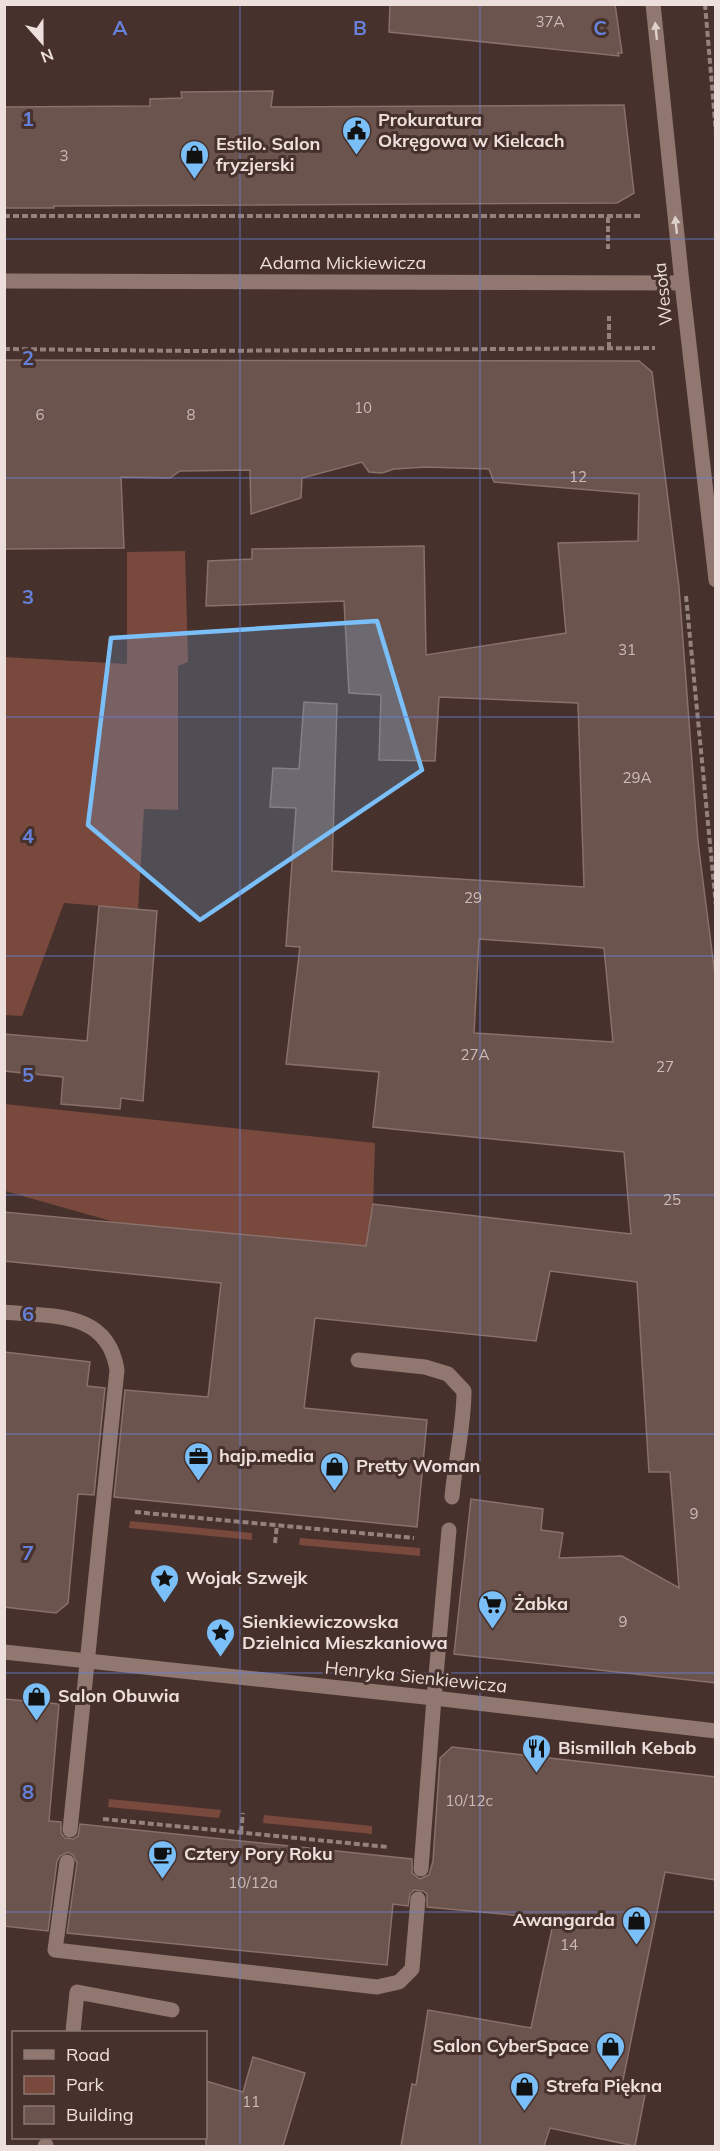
<svg xmlns="http://www.w3.org/2000/svg" width="720" height="2151" viewBox="0 0 720 2151" font-family="Mulish,sans-serif">
  <style>
    .green { fill: #7a493d }
    .building { fill: #6b544e; stroke: #89706a; stroke-width: 1.5; fill-rule: evenodd }
    .lines { fill: none; stroke-linecap: round; stroke-linejoin: round }
    .path { stroke: #94827d; stroke-width: 4; stroke-dasharray: 6 3; stroke-linecap: butt }
    .lane { stroke: #907871; stroke-width: 15 }
    .street { stroke: #907871; stroke-width: 15 }
    .oneway { fill: #dfd0cb }
    .marked { fill: #7abff8; fill-opacity: 0.2; stroke: #7abff8; stroke-width: 4.5; stroke-linejoin: round }
    .grid { fill: none; stroke: #6681d9; stroke-width: 1.5; stroke-opacity: 0.55 }
    .labels { text-anchor: middle; stroke-width: 6; stroke-linejoin: round; paint-order: stroke }
    .number-label { font-size: 15px; fill: #ccbcb8 }
    .poi-label { font-size: 18px; font-weight: bold; fill: #eddfdb; stroke: #47312c; text-anchor: start }
    .street-label { font-size: 18px; fill: #eddfdb; stroke: #47312c }
    .grid-label { font-size: 20px; text-anchor: middle; font-weight: bold; fill: #6681d9; stroke: #47312c; stroke-width: 6; stroke-linejoin: round; paint-order: stroke }
  </style>
  <rect width="100%" height="100%" fill="#47312c"/>
  <g class="green">
    <path d="M 185,551 L 188,662 L 178,666 L 178,810 L 144,809 L 138,909 L 64,903 L 22,1016 L 5,1015 L 5,657 L 127,664 L 127,552 Z"/>
    <path d="M 4,1104 L 375,1143 L 373,1204 L 366,1248 L 118,1223 L 5,1191 Z"/>
    <path d="M 130,1521 L 252,1533 L 252,1540 L 129,1528 Z"/>
    <path d="M 300,1538 L 420,1548 L 420,1556 L 299,1545 Z"/>
    <path d="M 109,1799 L 221,1810 L 219,1818 L 108,1807 Z"/>
    <path d="M 264,1815 L 372,1826 L 372,1834 L 263,1823 Z"/>
  </g>
  <g class="building">
    <path d="M 390,4 L 615,4 L 622,53 L 618,53 L 619,56 L 389,32 Z"/>
    <path d="M 273,91 L 271,107 L 624,105 L 634,193 L 617,203 L 54,206 L 54,208 L 4,208 L 4,107 L 150,106 L 150,99 L 182,98 L 181,92 Z"/>
    <path d="M 4,360 L 639,361 L 652,372 L 679,587 L 698,842 L 716,983 L 716,1683 L 454,1654 L 471,1499 L 543,1509 L 541,1530 L 563,1533 L 559,1558 L 622,1556 L 679,1588 L 670,1472 L 649,1472 L 637,1282 L 550,1271 L 536,1341 L 315,1318 L 304,1408 L 427,1420 L 417,1527 L 114,1497 L 125,1390 L 208,1397 L 221,1283 L 4,1261 L 4,1212 L 366,1246 L 373,1204 L 631,1234 L 624,1152 L 373,1127 L 379,1072 L 286,1064 L 300,947 L 286,946 L 296,808 L 270,807 L 273,768 L 299,769 L 304,702 L 337,704 L 332,871 L 584,887 L 578,703 L 439,697 L 435,761 L 379,760 L 381,695 L 349,693 L 344,601 L 206,606 L 208,561 L 252,559 L 252,549 L 424,546 L 426,655 L 566,633 L 558,543 L 638,541 L 639,494 L 494,482 L 489,469 L 426,467 L 394,469 L 382,473 L 369,472 L 362,462 L 302,478 L 301,498 L 251,514 L 250,470 L 180,471 L 170,478 L 121,477 L 124,548 L 4,549 ZM 479,939 L 604,948 L 613,1042 L 474,1033 Z"/>
    <path d="M 99,906 L 157,911 L 143,1101 L 121,1098 L 120,1109 L 61,1104 L 63,1077 L 4,1071 L 4,1034 L 87,1041 Z"/>
    <path d="M 4,1352 L 90,1362 L 87,1386 L 105,1388 L 94,1495 L 78,1494 L 68,1603 L 56,1613 L 4,1607 Z"/>
    <path d="M 4,1699 L 59,1704 L 49,1821 L 61,1822 L 61,1833 L 65,1838 L 73,1839 L 78,1836 L 80,1824 L 412,1859 L 412,1873 L 420,1879 L 429,1875 L 433,1861 L 440,1758 L 452,1747 L 716,1777 L 716,1880 L 665,1872 L 621,2090 L 645,2095 L 635,2146 L 550,2128 L 544,2146 L 401,2146 L 412,2084 L 416,2085 L 428,2010 L 531,2028 L 554,1919 L 427,1907 L 427,1894 L 423,1891 L 414,1890 L 410,1894 L 408,1906 L 393,1904 L 387,1965 L 67,1933 L 77,1863 L 73,1855 L 68,1852 L 60,1856 L 57,1861 L 48,1931 L 4,1926 Z"/>
    <path d="M 253,2057 L 305,2073 L 283,2146 L 206,2146 L 206,2081 L 243,2092 Z"/>
  </g>
  <g class="lines">
    <g class="path">
      <path d="M 705,4 L 716,133"/>
      <path d="M 4,216 L 643,216"/>
      <path d="M 608,217 L 608,249"/>
      <path d="M 609,348 L 609,316"/>
      <path d="M 4,349 L 194,351 L 655,348"/>
      <path d="M 686,596 L 716,906"/>
      <path d="M 135,1512 L 414,1538"/>
      <path d="M 275,1543 L 277,1525"/>
      <path d="M 103,1819 L 388,1847"/>
      <path d="M 241,1832 L 243,1813"/>
    </g>
    <g class="lane">
      <path d="M 4,1312 C 52,1317 108,1310 117,1370 L 70,1830"/>
      <path d="M 358,1360 L 425,1367 L 448,1374 L 464,1391 C 464,1427 455,1461 452,1497"/>
      <path d="M 67,1862 L 55,1950 L 377,1987 L 399,1982 L 412,1969 L 418,1899"/>
      <path d="M 421,1869 L 434,1698 L 449,1530"/>
      <path d="M 73,2032 L 77,1992 L 172,2010"/>
      <path d="M 45,2146 L 46,2145"/>
    </g>
    <g class="street">
      <path d="M 653,4 L 682,283 L 716,580"/>
      <path d="M 4,281 L 682,283"/>
      <path d="M 4,1652 L 434,1698 L 716,1731"/>
    </g>
  </g>
  <defs><path id="oneway-solid" d="M-6-.8H1V-3.2L6.5 0L1 3.2V.8H-6Z" transform="scale(1.5)"/></defs>
  <g class="oneway">
    <use href="#oneway-solid" transform="translate(656 31) rotate(-96)"/>
    <use href="#oneway-solid" transform="translate(676 225) rotate(-96)"/>
  </g>
  <path class="marked" d="M 377,621 L 422,770 L 200,920 L 88,825 L 111,638 Z"/>
  <path class="grid" d="M 240,4 L 240,2146M 480,4 L 480,2146M 4,239 L 716,239M 4,478 L 716,478M 4,717 L 716,717M 4,956 L 716,956M 4,1195 L 716,1195M 4,1434 L 716,1434M 4,1673 L 716,1673M 4,1912 L 716,1912"/>
  <defs>
    <symbol id="civic-pin" viewBox="-11 -11 22 30"><path d="M0 17L-7.5 6A9.5 9.5 0 1 1 7.5 6Z" fill="#7abff8" stroke="#47312c"/><path d="M-.6-6.5H3V-4.5H.6V-3L4-1V1h2V6H-6V1h2V-1L-.6-3ZM-1.2 2.5V6h2.4V2.5Z" fill="#111"/></symbol>
    <symbol id="shop-pin" viewBox="-11 -11 22 30"><path d="M0 17L-7.5 6A9.5 9.5 0 1 1 7.5 6Z" fill="#7abff8" stroke="#47312c"/><path d="M-5-2.5h2.3a2.7 3.5 0 0 1 5.4 0H5L5.5 6h-11ZM-1.5-2.5h3a1.5 2.3 0 0 0-3 0Z" fill="#111"/></symbol>
    <symbol id="office-pin" viewBox="-11 -11 22 30"><path d="M0 17L-7.5 6A9.5 9.5 0 1 1 7.5 6Z" fill="#7abff8" stroke="#47312c"/><path d="M-6-3h4V-5.5h4V-3h4V5H-6ZM-1-4.5V-3h2v-1.5ZM-6 0V1H6V0Z" fill="#111"/></symbol>
    <symbol id="sight-pin" viewBox="-11 -11 22 30"><path d="M0 17L-7.5 6A9.5 9.5 0 1 1 7.5 6Z" fill="#7abff8" stroke="#47312c"/><path d="M0-6L1.8-2.2L6-1.7L2.9 1.2L3.7 5.4L0 3.3L-3.7 5.4L-2.9 1.2L-6-1.7L-1.8-2.2Z" fill="#111"/></symbol>
    <symbol id="supermarket-pin" viewBox="-11 -11 22 30"><path d="M0 17L-7.5 6A9.5 9.5 0 1 1 7.5 6Z" fill="#7abff8" stroke="#47312c"/><path d="M-6-5.5h2.5l.6 2H6L4.5 2H-2.5L-4.4-4H-6ZM-1.5 3.2a1.3 1.3 0 1 0 .1 0ZM3 3.2a1.3 1.3 0 1 0 .1 0Z" fill="#111"/></symbol>
    <symbol id="restaurant-pin" viewBox="-11 -11 22 30"><path d="M0 17L-7.5 6A9.5 9.5 0 1 1 7.5 6Z" fill="#7abff8" stroke="#47312c"/><path d="M-5-6h1v4h1v-4h1v4h1v-4h1v5L-1.5 .5V6h-2V.5L-5-1ZM5-6V6H3V1.5H1.5Q1.5-4 5-6Z" fill="#111"/></symbol>
    <symbol id="cafe-pin" viewBox="-11 -11 22 30"><path d="M0 17L-7.5 6A9.5 9.5 0 1 1 7.5 6Z" fill="#7abff8" stroke="#47312c"/><path d="M-5.5-4.5H6V0H3Q3 3.5 0 3.5H-2.5Q-5.5 3.5-5.5 0ZM3-3.2v2h1.7v-2ZM-6 4.5H4V6H-6Z" fill="#111"/></symbol>
  </defs>
  <g fill-rule="evenodd">
    <use href="#civic-pin" x="340" y="114" width="33" height="45"/>
    <use href="#shop-pin" x="178" y="138" width="33" height="45"/>
    <use href="#office-pin" x="182" y="1440" width="33" height="45"/>
    <use href="#shop-pin" x="318" y="1450" width="33" height="45"/>
    <use href="#sight-pin" x="148" y="1562" width="33" height="45"/>
    <use href="#supermarket-pin" x="476" y="1588" width="33" height="45"/>
    <use href="#sight-pin" x="204" y="1616" width="33" height="45"/>
    <use href="#shop-pin" x="20" y="1680" width="33" height="45"/>
    <use href="#restaurant-pin" x="520" y="1732" width="33" height="45"/>
    <use href="#cafe-pin" x="146" y="1838" width="33" height="45"/>
    <use href="#shop-pin" x="620" y="1904" width="33" height="45"/>
    <use href="#shop-pin" x="594" y="2030" width="33" height="45"/>
    <use href="#shop-pin" x="508" y="2070" width="33" height="45"/>
  </g>
  <g class="labels">
    <g class="number-label">
      <text x="550" y="27">37A</text>
      <text x="64" y="161">3</text>
      <text x="363" y="413">10</text>
      <text x="40" y="420">6</text>
      <text x="191" y="420">8</text>
      <text x="578" y="482">12</text>
      <text x="627" y="655">31</text>
      <text x="637" y="783">29A</text>
      <text x="473" y="903">29</text>
      <text x="475" y="1060">27A</text>
      <text x="665" y="1072">27</text>
      <text x="672" y="1205">25</text>
      <text x="694" y="1519">9</text>
      <text x="623" y="1627">9</text>
      <text x="469" y="1806">10/12c</text>
      <text x="253" y="1888">10/12a</text>
      <text x="569" y="1950">14</text>
      <text x="251" y="2107">11</text>
    </g>
    <g class="poi-label">
      <text x="378" y="126">Prokuratura<tspan x="378" dy="21">Okręgowa w Kielcach</tspan></text>
      <text x="216" y="150">Estilo. Salon<tspan x="216" dy="21">fryzjerski</tspan></text>
      <text x="219" y="1462">hajp.media</text>
      <text x="356" y="1472">Pretty Woman</text>
      <text x="186" y="1584">Wojak Szwejk</text>
      <text x="514" y="1610">Żabka</text>
      <text x="242" y="1628">Sienkiewiczowska<tspan x="242" dy="21">Dzielnica Mieszkaniowa</tspan></text>
      <text x="58" y="1702">Salon Obuwia</text>
      <text x="558" y="1754">Bismillah Kebab</text>
      <text x="184" y="1860">Cztery Pory Roku</text>
      <text x="615" y="1926" text-anchor="end">Awangarda</text>
      <text x="589" y="2052" text-anchor="end">Salon CyberSpace</text>
      <text x="546" y="2092">Strefa Piękna</text>
    </g>
    <g class="street-label">
      <text x="343" y="269">Adama Mickiewicza</text>
      <text transform="translate(663 294) rotate(-96)" y="6">Wesoła</text>
      <text transform="translate(416 1677) rotate(6)" y="6">Henryka Sienkiewicza</text>
    </g>
  </g>
  <g class="grid-label">
    <text x="120" y="35">A</text>
    <text x="360" y="35">B</text>
    <text x="600" y="35">C</text>
    <text x="28" y="126">1</text>
    <text x="28" y="365">2</text>
    <text x="28" y="604">3</text>
    <text x="28" y="843">4</text>
    <text x="28" y="1082">5</text>
    <text x="28" y="1321">6</text>
    <text x="28" y="1560">7</text>
    <text x="28" y="1799">8</text>
  </g>
  <rect width="720" height="2151" fill="none" stroke="#eddfdb" stroke-width="12"/>
  <rect x="12" y="2031" width="195" height="108" fill="#47312c" stroke="#897772" stroke-width="1.5"/>
  <rect x="24" y="2050" width="30" height="9" fill="#907871" stroke="#897772" stroke-width="1.5"/>
  <text x="66" y="2061" font-size="18" fill="#eddfdb">Road</text>
  <rect x="24" y="2076" width="30" height="18" fill="#7a493d" stroke="#897772" stroke-width="1.5"/>
  <text x="66" y="2091" font-size="18" fill="#eddfdb">Park</text>
  <rect x="24" y="2106" width="30" height="18" fill="#6b544e" stroke="#897772" stroke-width="1.5"/>
  <text x="66" y="2121" font-size="18" fill="#eddfdb">Building</text>
  <g transform="translate(42 42) rotate(159)" stroke="#47312c" stroke-width="4.5" paint-order="stroke">
  <path d="M0-4.5L10 22L0 15L-10 22Z" fill="#eddfdb"/>
  <text y="-9" font-size="16" font-weight="bold" text-anchor="middle" fill="#eddfdb">N</text>
  </g>
</svg>
